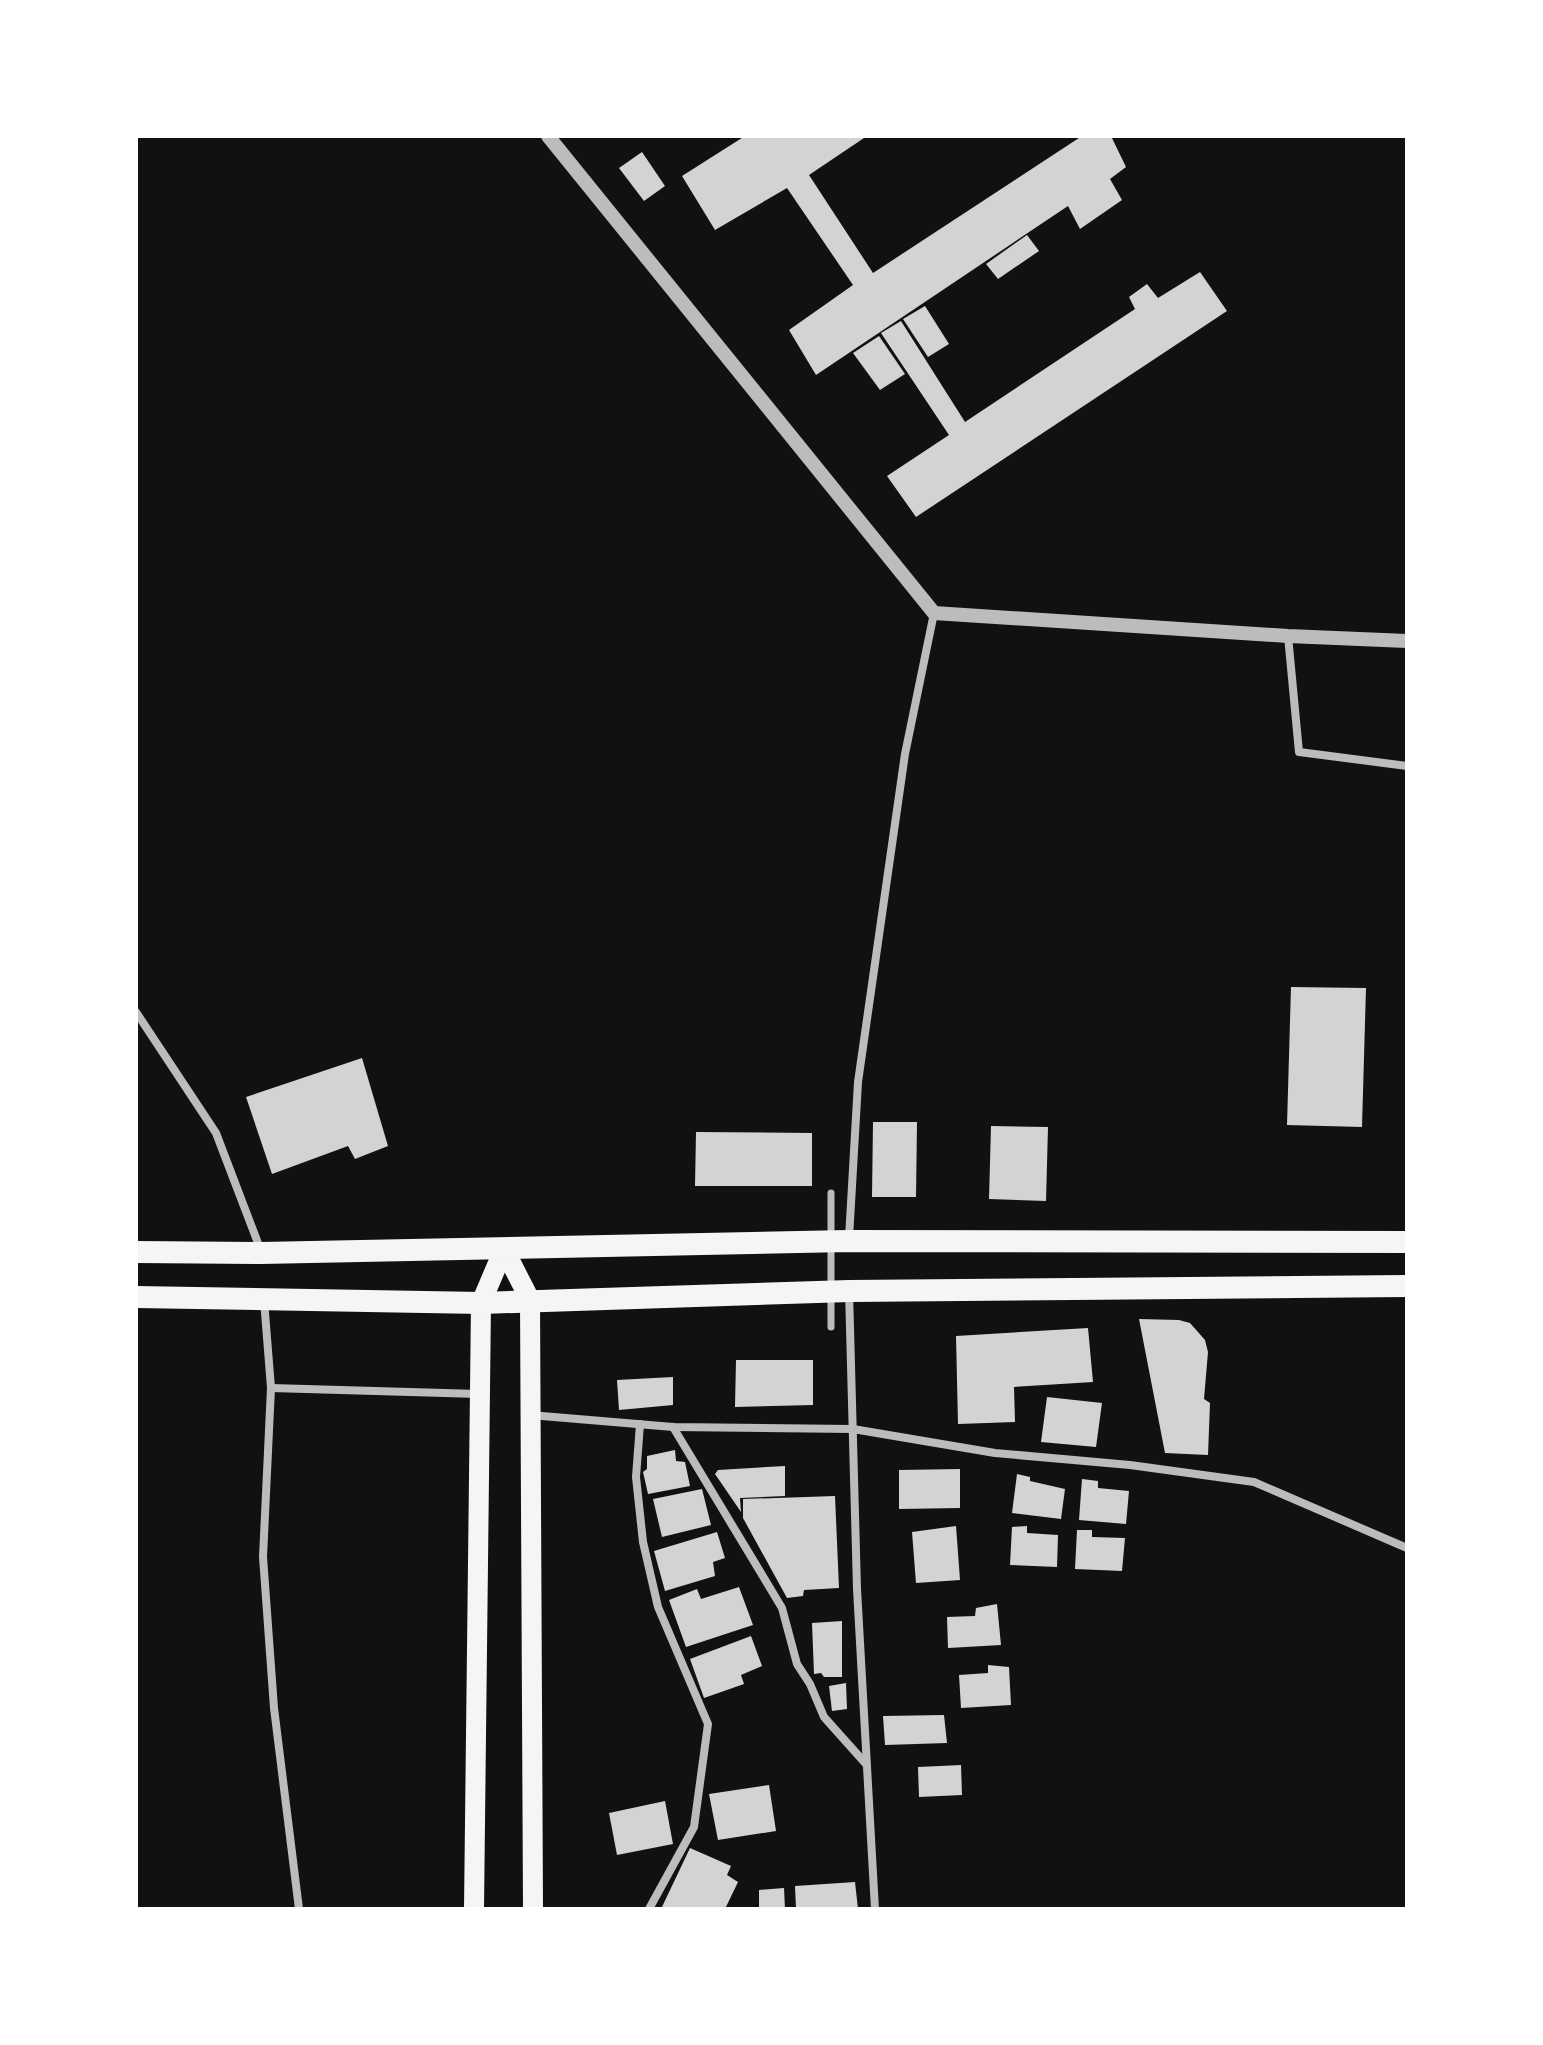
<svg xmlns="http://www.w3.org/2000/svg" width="1543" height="2045" viewBox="0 0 1543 2045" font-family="Barlow,sans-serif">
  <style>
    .building { fill: #d3d3d3 }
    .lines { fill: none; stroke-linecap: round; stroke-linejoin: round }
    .pedestrian { stroke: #bcbcbc; stroke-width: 7 }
    .minor { stroke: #bcbcbc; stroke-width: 8 }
    .tertiary { stroke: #bcbcbc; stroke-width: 14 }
    .primary { stroke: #f5f5f5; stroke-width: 20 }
    .trunk { stroke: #f5f5f5; stroke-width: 22 }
  </style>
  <rect width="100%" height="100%" fill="#111"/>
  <g class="building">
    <path d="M 745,136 L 867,136 L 809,175 L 873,273 L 1082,136 L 1111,136 L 1126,167 L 1110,179 L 1122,200 L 1080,229 L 1068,206 L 816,375 L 789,330 L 853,285 L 787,188 L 715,230 L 682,176 Z"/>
    <path d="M 642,152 L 665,186 L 644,201 L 619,168 Z"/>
    <path d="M 1027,235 L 1039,251 L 998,279 L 986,264 Z"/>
    <path d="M 1200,272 L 1227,311 L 916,517 L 887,476 L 949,435 L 881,333 L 901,321 L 965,422 L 1135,309 L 1129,297 L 1147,284 L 1158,298 Z"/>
    <path d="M 925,306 L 949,344 L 928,357 L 903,319 Z"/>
    <path d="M 879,336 L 905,374 L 880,390 L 853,353 Z"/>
    <path d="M 1291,987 L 1366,988 L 1362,1127 L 1287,1125 Z"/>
    <path d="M 362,1058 L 388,1146 L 355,1159 L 348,1146 L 272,1174 L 246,1097 Z"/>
    <path d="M 873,1122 L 917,1122 L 916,1197 L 872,1197 Z"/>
    <path d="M 991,1126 L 1048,1127 L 1046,1201 L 989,1199 Z"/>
    <path d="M 696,1132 L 812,1133 L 812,1186 L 695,1186 Z"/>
    <path d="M 1139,1319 L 1179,1320 L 1190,1323 L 1205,1340 L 1208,1352 L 1204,1399 L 1210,1403 L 1208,1455 L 1165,1453 Z"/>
    <path d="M 1088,1328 L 1093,1382 L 1014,1387 L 1015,1422 L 958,1424 L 956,1336 Z"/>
    <path d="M 736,1360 L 813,1360 L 813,1405 L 735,1407 Z"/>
    <path d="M 673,1377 L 673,1405 L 619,1410 L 617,1380 Z"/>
    <path d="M 1047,1397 L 1102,1403 L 1096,1447 L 1041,1442 Z"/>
    <path d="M 675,1450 L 676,1461 L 685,1462 L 690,1486 L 648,1494 L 643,1472 L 647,1469 L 647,1456 Z"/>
    <path d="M 785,1466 L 785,1496 L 740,1498 L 741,1512 L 715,1474 L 718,1470 Z"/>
    <path d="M 960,1469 L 960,1508 L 899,1509 L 899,1470 Z"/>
    <path d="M 1017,1474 L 1030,1477 L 1030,1481 L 1065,1489 L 1061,1519 L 1012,1513 Z"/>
    <path d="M 1082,1479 L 1098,1481 L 1098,1488 L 1129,1491 L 1126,1524 L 1079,1520 Z"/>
    <path d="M 702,1489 L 711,1525 L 662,1537 L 653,1499 Z"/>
    <path d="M 835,1496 L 839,1588 L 804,1590 L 803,1596 L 787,1598 L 743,1518 L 743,1499 Z"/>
    <path d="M 956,1526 L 960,1580 L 916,1583 L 912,1532 Z"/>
    <path d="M 1027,1526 L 1027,1533 L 1058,1535 L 1057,1567 L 1010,1565 L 1012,1527 Z"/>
    <path d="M 1077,1530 L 1092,1530 L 1092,1537 L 1125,1538 L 1122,1571 L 1075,1569 Z"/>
    <path d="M 717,1532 L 725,1558 L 713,1562 L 715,1576 L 665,1591 L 654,1551 Z"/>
    <path d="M 739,1587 L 753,1625 L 686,1647 L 669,1600 L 697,1589 L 701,1599 Z"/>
    <path d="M 997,1604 L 1001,1645 L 948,1648 L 947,1617 L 975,1616 L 976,1608 Z"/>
    <path d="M 842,1621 L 842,1677 L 824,1677 L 821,1673 L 814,1674 L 812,1623 Z"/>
    <path d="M 751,1636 L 762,1666 L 741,1675 L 744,1684 L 704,1698 L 690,1659 Z"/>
    <path d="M 988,1665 L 1009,1667 L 1011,1705 L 961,1708 L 959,1675 L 988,1673 Z"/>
    <path d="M 846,1683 L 847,1709 L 832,1711 L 829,1686 Z"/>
    <path d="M 944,1715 L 947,1743 L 885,1745 L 883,1716 Z"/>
    <path d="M 961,1765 L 962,1795 L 919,1797 L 918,1767 Z"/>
    <path d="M 769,1785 L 776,1831 L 718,1840 L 709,1794 Z"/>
    <path d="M 665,1801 L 673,1844 L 617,1855 L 609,1813 Z"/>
    <path d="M 690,1848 L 731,1866 L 727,1875 L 738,1882 L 725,1909 L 661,1909 Z"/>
    <path d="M 855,1882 L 858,1909 L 796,1909 L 795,1886 Z"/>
    <path d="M 784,1888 L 785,1909 L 759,1909 L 759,1890 Z"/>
  </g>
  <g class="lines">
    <path class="pedestrian" d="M 831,1193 L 831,1327"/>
    <g class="minor">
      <path d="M 1288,636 L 1299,752 L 1407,766"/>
      <path d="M 136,1012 L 216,1133 L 261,1251"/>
      <path d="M 849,1238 L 858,1082 L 905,754 L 934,613"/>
      <path d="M 849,1291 L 857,1589 L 875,1909"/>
      <path d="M 264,1300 L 271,1388 L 263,1557 L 274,1708 L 299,1909"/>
      <path d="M 271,1388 L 479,1394"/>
      <path d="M 530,1415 L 673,1427 L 853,1429 L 995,1453 L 1130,1465 L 1254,1482 L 1407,1548"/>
      <path d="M 640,1424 L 636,1477 L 643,1542 L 658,1607 L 708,1724 L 694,1827 L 649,1909"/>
      <path d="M 673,1427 L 782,1608 L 797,1664 L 810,1684 L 824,1717 L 866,1764"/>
    </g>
    <path class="tertiary" d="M 548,136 L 934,613 L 1288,636 L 1407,641"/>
    <g class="primary">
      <path d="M 504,1249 L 530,1300 L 533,1909"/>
      <path d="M 474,1909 L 481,1303 L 504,1249"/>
    </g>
    <g class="trunk">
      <path d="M 136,1252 L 261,1253 L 848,1241 L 1407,1242"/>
      <path d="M 136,1297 L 481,1303 L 849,1291 L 1407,1286"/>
    </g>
  </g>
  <rect width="1543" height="2045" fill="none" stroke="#ffffff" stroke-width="276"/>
</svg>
